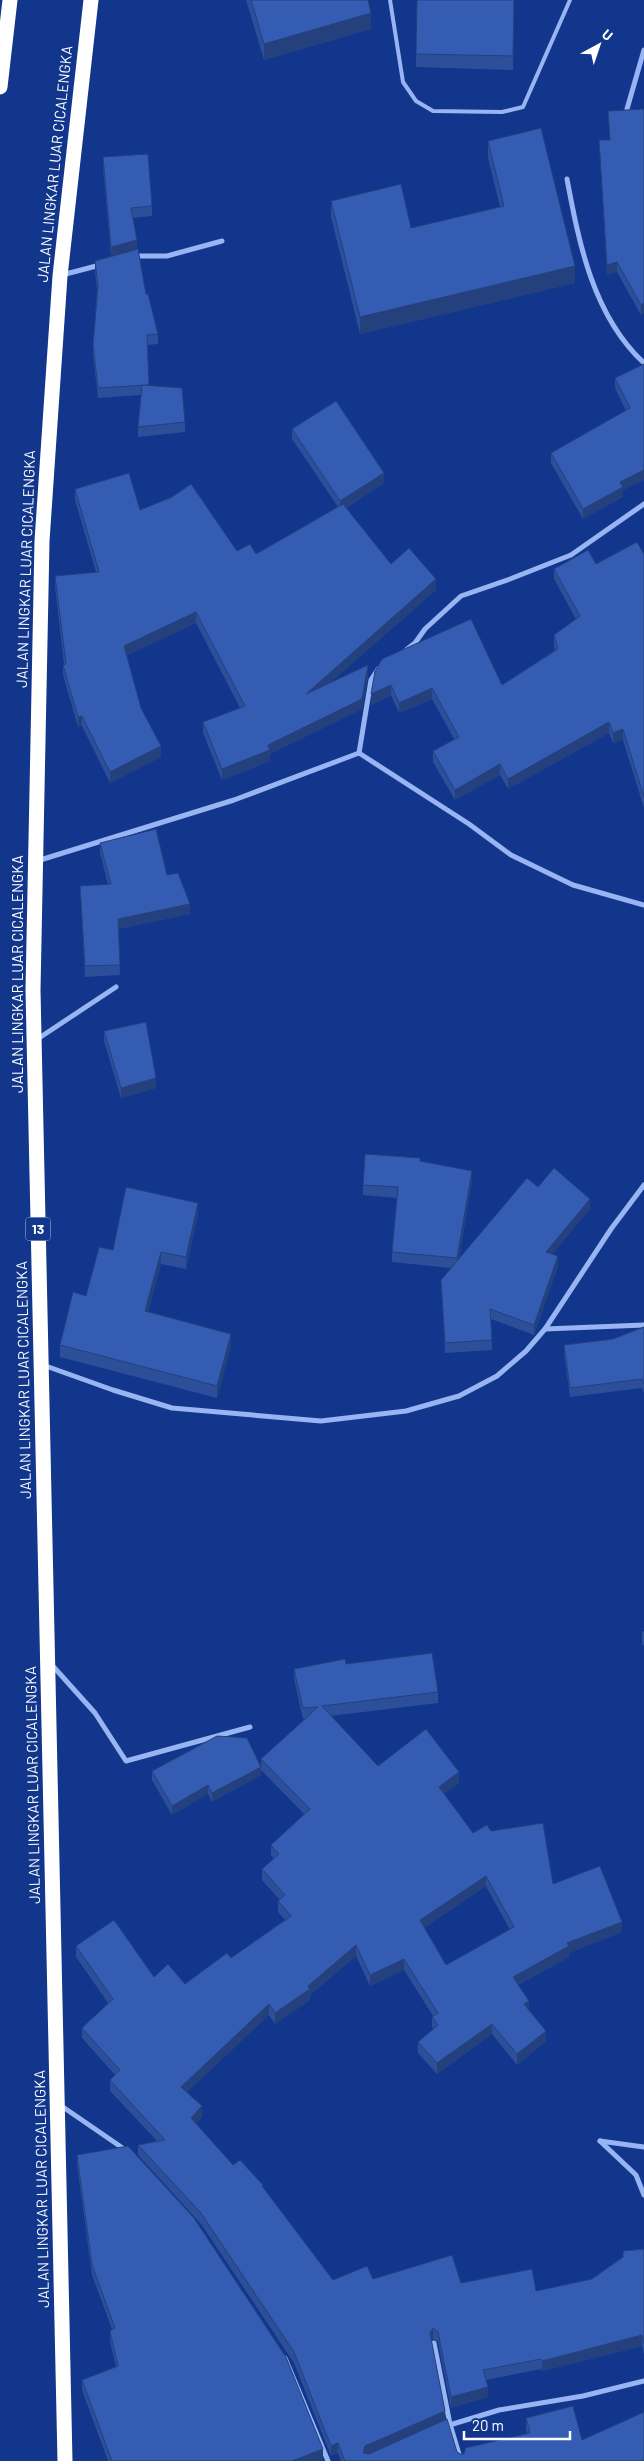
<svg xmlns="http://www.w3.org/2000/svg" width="644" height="2461" viewBox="0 0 644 2461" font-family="Barlow,sans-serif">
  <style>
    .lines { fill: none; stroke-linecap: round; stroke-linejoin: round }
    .lane { stroke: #98b4f2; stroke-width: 4 }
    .street { stroke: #98b4f2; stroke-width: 5 }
    .highway { stroke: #fff; stroke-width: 15 }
    .wall { fill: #2d4f9a; fill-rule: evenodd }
    .shaded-wall { fill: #24407d }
    .building { fill: #345cb3; stroke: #24407d; fill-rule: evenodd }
    .labels { text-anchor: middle; stroke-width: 4; stroke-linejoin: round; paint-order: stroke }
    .shield { fill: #11368c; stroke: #b8c3dc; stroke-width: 1 }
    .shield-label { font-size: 14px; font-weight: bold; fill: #fff }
    .street-label { font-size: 15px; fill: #fff; stroke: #11368c }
  </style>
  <rect width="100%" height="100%" fill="#11368c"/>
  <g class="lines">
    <path class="lane" d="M 390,0 L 403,82 L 416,101 L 433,111 L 502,112 L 523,107 L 570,0"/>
    <g class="street">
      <path d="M 627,109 L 644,50"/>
      <path d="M 567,179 C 579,243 593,316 644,363"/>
      <path d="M 134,256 L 167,256 L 222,241"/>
      <path d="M 62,275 L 100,265"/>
      <path d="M 406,650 L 415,643 L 425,629 L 461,596 L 510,579 L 571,555 L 644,504"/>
      <path d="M 359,753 L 371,680 L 378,669"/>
      <path d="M 359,753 L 469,824 L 511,855 L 573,885 L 644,905"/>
      <path d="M 37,861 L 234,800 L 359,753"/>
      <path d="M 36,1040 L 116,987"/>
      <path d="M 545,1329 L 644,1325"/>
      <path d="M 43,1365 L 113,1390 L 172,1408 L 321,1421 L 406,1411 L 459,1396 L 497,1376 L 526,1351 L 545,1329 L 611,1229 L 644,1185"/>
      <path d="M 51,1664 L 95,1713 L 126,1761 L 250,1727"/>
      <path d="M 60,2105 L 127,2151"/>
      <path d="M 600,2141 L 636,2175 L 644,2195"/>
      <path d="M 600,2141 L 644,2147"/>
      <path d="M 434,2343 L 450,2424 L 461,2461"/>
      <path d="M 285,2358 L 328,2461"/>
      <path d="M 443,2427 L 499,2410 L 583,2396 L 644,2381"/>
    </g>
    <g class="highway">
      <path d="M 0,87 L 10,0"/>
      <path d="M 65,2461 L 33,990 L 42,541 L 60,276 L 91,0"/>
    </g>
  </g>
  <g class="wall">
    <path d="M 246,0 L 368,0 L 371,29 L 264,60 Z"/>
    <path d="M 417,0 L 514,0 L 513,70 L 416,67 Z"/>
    <path d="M 644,109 L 641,315 L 617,272 L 607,275 L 599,140 L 610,140 L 608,111 Z"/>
    <path d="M 488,141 L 575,283 L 360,334 L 331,217 L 331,201 L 411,228 L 500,207 L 488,158 Z"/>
    <path d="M 103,157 L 152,206 L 152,216 L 133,218 L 137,250 L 146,294 L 158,334 L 158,344 L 147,345 L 149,386 L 185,422 L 185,432 L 138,437 L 138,427 L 141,395 L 98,398 L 93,355 L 93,345 L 97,291 L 95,271 L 95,261 L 111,256 L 103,168 Z"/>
    <path d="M 644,364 L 644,480 L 623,490 L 623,497 L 583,519 L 551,463 L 551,453 L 626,411 L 615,388 L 615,378 Z"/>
    <path d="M 292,429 L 384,483 L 346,508 L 391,564 L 436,590 L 331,682 L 368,676 L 362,709 L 270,754 L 270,761 L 222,780 L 203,733 L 203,722 L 240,708 L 196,623 L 127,655 L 141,708 L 161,757 L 110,783 L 82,726 L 78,727 L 63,675 L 63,665 L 64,664 L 55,587 L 55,576 L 96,572 L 75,500 L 75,489 L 140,510 L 237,551 L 256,554 L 338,507 L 292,439 Z"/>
    <path d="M 644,554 L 644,808 L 623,740 L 613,743 L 609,733 L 508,789 L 500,775 L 455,800 L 433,762 L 433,751 L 454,739 L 432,699 L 399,713 L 391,695 L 371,705 L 375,671 L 502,685 L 555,650 L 554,646 L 554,635 L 576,619 L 554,579 L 554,569 L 596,564 Z"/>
    <path d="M 100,843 L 167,875 L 190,914 L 118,929 L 120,975 L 85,977 L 80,886 L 108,885 L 100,853 Z"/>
    <path d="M 104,1031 L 156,1088 L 121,1098 L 104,1041 Z"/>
    <path d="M 420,1161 L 472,1181 L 459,1259 L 538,1187 L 590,1209 L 552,1254 L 558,1266 L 534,1335 L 491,1319 L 492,1350 L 445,1353 L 441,1280 L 451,1268 L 392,1262 L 392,1252 L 397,1198 L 363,1195 L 363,1185 Z"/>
    <path d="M 198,1215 L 186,1269 L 161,1264 L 148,1312 L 231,1346 L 217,1398 L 60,1357 L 60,1345 L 86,1296 L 113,1250 Z"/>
    <path d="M 644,1327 L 644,1393 L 642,1388 L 570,1397 L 564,1353 L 564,1345 L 613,1339 Z"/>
    <path d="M 644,1631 L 644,1646 L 642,1643 L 642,1632 Z"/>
    <path d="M 346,1664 L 438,1692 L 438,1703 L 330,1716 L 378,1766 L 459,1783 L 444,1794 L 473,1833 L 491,1831 L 553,1884 L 622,1932 L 569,1953 L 569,1957 L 518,1985 L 529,2010 L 546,2041 L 517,2065 L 492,2034 L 437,2074 L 418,2053 L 418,2042 L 434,2029 L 432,2027 L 432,2017 L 433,2016 L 404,1970 L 370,1986 L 356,1956 L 310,1995 L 310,2000 L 275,2024 L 269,2015 L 187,2092 L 202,2117 L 195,2124 L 233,2165 L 263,2188 L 333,2280 L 373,2279 L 461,2283 L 536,2291 L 592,2279 L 623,2258 L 623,2251 L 644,2249 L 644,2355 L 642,2346 L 542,2371 L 541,2369 L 486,2380 L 488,2397 L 451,2408 L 438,2342 L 433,2339 L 431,2341 L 445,2420 L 457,2452 L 462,2455 L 527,2433 L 526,2429 L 526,2418 L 582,2440 L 644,2461 L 341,2461 L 338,2453 L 331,2456 L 294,2363 L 201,2224 L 138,2155 L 138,2145 L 157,2141 L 110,2091 L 110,2080 L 115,2075 L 82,2038 L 82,2028 L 108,2003 L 76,1957 L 76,1946 L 154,1977 L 185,1984 L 231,1958 L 285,1920 L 278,1912 L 278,1901 L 280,1900 L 262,1880 L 262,1869 L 274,1859 L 271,1855 L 271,1845 L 304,1814 L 261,1770 L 261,1775 L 212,1802 L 208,1794 L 172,1815 L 152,1780 L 152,1771 L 261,1767 L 261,1759 L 305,1719 L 303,1719 L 294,1679 L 294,1669 ZM 486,1886 L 510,1930 L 446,1965 L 424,1928 Z"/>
    <path d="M 77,2155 L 323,2459 L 319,2461 L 108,2461 L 82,2390 L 82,2380 L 116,2367 L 110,2341 L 110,2331 L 112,2329 L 92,2275 L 77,2165 Z"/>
  </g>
  <g class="shaded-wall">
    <path d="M 371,13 L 371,29 L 264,60 L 264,44 Z"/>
    <path d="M 137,240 L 137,251 L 111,258 L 111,247 Z"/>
    <path d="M 617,262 L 617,272 L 607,275 L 607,265 Z"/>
    <path d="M 575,266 L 575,283 L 360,334 L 360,317 Z"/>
    <path d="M 644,303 L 644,313 L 641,315 L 641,305 Z"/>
    <path d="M 644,470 L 644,480 L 623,490 L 623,497 L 583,519 L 583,509 L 620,482 Z"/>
    <path d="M 384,473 L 384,483 L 340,511 L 340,501 Z"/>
    <path d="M 436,579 L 436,590 L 306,704 L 306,694 Z"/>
    <path d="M 196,612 L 196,623 L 124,657 L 124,646 Z"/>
    <path d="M 368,665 L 368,676 L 362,709 L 270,754 L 270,761 L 222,780 L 222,769 Z"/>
    <path d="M 391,685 L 391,695 L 371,705 L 371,694 Z"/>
    <path d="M 432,688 L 432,699 L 399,713 L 399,703 Z"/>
    <path d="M 82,716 L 82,726 L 78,727 L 78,717 Z"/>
    <path d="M 609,722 L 609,733 L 508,789 L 508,779 Z"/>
    <path d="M 623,729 L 623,740 L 613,743 L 613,733 Z"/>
    <path d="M 161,746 L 161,757 L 110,783 L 110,772 Z"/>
    <path d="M 500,764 L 500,775 L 455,800 L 455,790 Z"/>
    <path d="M 190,904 L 190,914 L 118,929 L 118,919 Z"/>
    <path d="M 156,1078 L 156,1088 L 121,1098 L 121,1088 Z"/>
    <path d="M 472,1171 L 472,1181 L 457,1269 L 457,1258 Z"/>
    <path d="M 590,1199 L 590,1209 L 546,1262 L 546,1252 Z"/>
    <path d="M 198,1203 L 198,1215 L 186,1269 L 186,1257 Z"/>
    <path d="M 161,1252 L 161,1264 L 145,1324 L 145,1311 Z"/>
    <path d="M 558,1256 L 558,1266 L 534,1335 L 534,1325 Z"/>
    <path d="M 231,1334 L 231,1346 L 217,1398 L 217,1386 Z"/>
    <path d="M 261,1767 L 261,1775 L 212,1802 L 212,1793 Z"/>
    <path d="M 459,1772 L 459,1783 L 439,1798 L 439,1787 Z"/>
    <path d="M 208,1785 L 208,1794 L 172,1815 L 172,1806 Z"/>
    <path d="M 486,1876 L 486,1886 L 420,1931 L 420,1920 Z"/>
    <path d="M 622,1922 L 622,1932 L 569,1953 L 569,1957 L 513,1987 L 513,1977 L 567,1943 Z"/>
    <path d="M 356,1945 L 356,1956 L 310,1995 L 310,2000 L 275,2024 L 275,2013 L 308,1986 Z"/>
    <path d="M 404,1959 L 404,1970 L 370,1986 L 370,1975 Z"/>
    <path d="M 529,2001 L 529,2011 L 524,2004 Z"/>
    <path d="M 269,2004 L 269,2015 L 181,2098 L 181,2087 Z"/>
    <path d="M 492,2024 L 492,2034 L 437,2074 L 437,2063 Z"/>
    <path d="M 546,2031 L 546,2041 L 517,2065 L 517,2054 Z"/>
    <path d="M 202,2106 L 202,2117 L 191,2129 L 191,2118 Z"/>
    <path d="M 433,2328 L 433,2339 L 430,2344 L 430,2333 Z"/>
    <path d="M 642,2335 L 642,2346 L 542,2371 L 542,2361 Z"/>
    <path d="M 488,2387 L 488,2397 L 451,2408 L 451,2397 Z"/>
    <path d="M 445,2411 L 445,2421 L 365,2457 L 363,2453 L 365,2446 Z"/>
    <path d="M 338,2443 L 338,2453 L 331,2456 L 331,2446 Z"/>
    <path d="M 323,2449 L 323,2459 L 319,2461 L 292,2461 Z"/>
  </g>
  <g class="building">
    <path d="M 251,0 L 368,0 L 371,13 L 264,44 Z"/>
    <path d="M 417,0 L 514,0 L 513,56 L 416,54 Z"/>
    <path d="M 644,109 L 644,303 L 641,305 L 617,262 L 607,265 L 599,140 L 610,140 L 608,111 Z"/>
    <path d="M 541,128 L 575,266 L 360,317 L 331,201 L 401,184 L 411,228 L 504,206 L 488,141 Z"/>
    <path d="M 148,154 L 152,206 L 131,208 L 137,240 L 111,247 L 103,157 Z"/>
    <path d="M 138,249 L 146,294 L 148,294 L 158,334 L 147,335 L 149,385 L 98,388 L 93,345 L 98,285 L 95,261 Z"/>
    <path d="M 644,364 L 644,470 L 620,482 L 623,487 L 583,509 L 551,453 L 630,408 L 615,378 Z"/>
    <path d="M 142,385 L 182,388 L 185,422 L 138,427 Z"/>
    <path d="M 336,401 L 384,473 L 340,501 L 292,429 Z"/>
    <path d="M 129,473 L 140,510 L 172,497 L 191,484 L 237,551 L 250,544 L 256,554 L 343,504 L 391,564 L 409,548 L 436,579 L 306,694 L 368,665 L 362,699 L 268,745 L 270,750 L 222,769 L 203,722 L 245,706 L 196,612 L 124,646 L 141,708 L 161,746 L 110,772 L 82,716 L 78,717 L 63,665 L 66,664 L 55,576 L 99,572 L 75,489 Z"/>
    <path d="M 637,542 L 644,554 L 644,797 L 623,729 L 613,733 L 609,722 L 508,779 L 500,764 L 455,790 L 433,751 L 459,737 L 432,688 L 399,703 L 391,685 L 371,694 L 375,671 L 382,659 L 471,619 L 502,685 L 558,649 L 554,635 L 580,616 L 554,569 L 588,550 L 596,564 Z"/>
    <path d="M 156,829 L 167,875 L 178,873 L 190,904 L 118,919 L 120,965 L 85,966 L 80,886 L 111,884 L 100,843 Z"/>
    <path d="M 146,1022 L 156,1078 L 121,1088 L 104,1031 Z"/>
    <path d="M 365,1154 L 420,1158 L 420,1161 L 472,1171 L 457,1258 L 392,1252 L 398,1187 L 363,1185 Z"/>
    <path d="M 554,1168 L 590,1199 L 546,1252 L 558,1256 L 534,1325 L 490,1309 L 492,1340 L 445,1343 L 441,1280 L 527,1178 L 538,1187 Z"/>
    <path d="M 126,1187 L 198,1203 L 186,1257 L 161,1252 L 145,1311 L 231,1334 L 217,1386 L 60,1345 L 73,1292 L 86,1296 L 99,1247 L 113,1250 Z"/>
    <path d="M 644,1327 L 644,1384 L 642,1379 L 570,1388 L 564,1345 L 613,1339 Z"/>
    <path d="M 432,1653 L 438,1692 L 322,1706 L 378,1766 L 426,1729 L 459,1772 L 439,1787 L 473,1833 L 487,1825 L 491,1831 L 543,1823 L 553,1884 L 600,1866 L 622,1922 L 567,1943 L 569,1946 L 513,1977 L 529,2001 L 524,2004 L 546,2031 L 517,2054 L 492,2024 L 437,2063 L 418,2042 L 438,2025 L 432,2017 L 438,2013 L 404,1959 L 370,1975 L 356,1945 L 308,1986 L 310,1989 L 275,2013 L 269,2004 L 181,2087 L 202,2106 L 191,2118 L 233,2165 L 240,2160 L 263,2185 L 262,2186 L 333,2280 L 367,2266 L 373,2279 L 452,2255 L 461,2283 L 532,2269 L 536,2291 L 592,2279 L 623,2257 L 623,2251 L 644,2249 L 644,2344 L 642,2335 L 542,2361 L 541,2359 L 483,2370 L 488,2387 L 451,2397 L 438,2332 L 433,2328 L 430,2333 L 445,2411 L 365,2446 L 363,2453 L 369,2454 L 447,2419 L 457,2452 L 462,2455 L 465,2452 L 465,2448 L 530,2433 L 526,2418 L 573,2406 L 582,2440 L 644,2412 L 644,2461 L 345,2461 L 338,2443 L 331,2446 L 294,2352 L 201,2213 L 138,2145 L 165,2140 L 110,2080 L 120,2070 L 82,2028 L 113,1999 L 76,1946 L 114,1920 L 154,1977 L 168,1964 L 185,1984 L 227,1953 L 231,1958 L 291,1916 L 278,1901 L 285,1895 L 262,1869 L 279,1854 L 271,1845 L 310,1809 L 261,1759 L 318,1707 L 303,1708 L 294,1669 L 345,1659 L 346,1664 ZM 486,1876 L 514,1927 L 446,1965 L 420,1920 Z"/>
    <path d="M 217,1736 L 247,1738 L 261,1767 L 212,1793 L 208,1785 L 172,1806 L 152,1771 Z"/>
    <path d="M 128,2146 L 194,2218 L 286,2357 L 323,2449 L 292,2461 L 112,2461 L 82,2380 L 118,2366 L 110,2331 L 115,2328 L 92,2265 L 77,2155 Z"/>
  </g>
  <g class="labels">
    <rect class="shield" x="25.5" y="1217.5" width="25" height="23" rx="4"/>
    <g class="shield-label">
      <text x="38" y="1234">13</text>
    </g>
    <g class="street-label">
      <text transform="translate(55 164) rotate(-84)" y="5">JALAN LINGKAR LUAR CICALENGKA</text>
      <text transform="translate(26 569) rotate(-88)" y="5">JALAN LINGKAR LUAR CICALENGKA</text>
      <text transform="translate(18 974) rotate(-90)" y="5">JALAN LINGKAR LUAR CICALENGKA</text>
      <text transform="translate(24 1380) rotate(-91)" y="5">JALAN LINGKAR LUAR CICALENGKA</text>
      <text transform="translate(33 1785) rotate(-91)" y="5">JALAN LINGKAR LUAR CICALENGKA</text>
      <text transform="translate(42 2189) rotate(-91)" y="5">JALAN LINGKAR LUAR CICALENGKA</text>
    </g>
  </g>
  <g transform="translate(599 45) rotate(40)" stroke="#11368c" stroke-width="4" paint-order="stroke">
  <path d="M0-4L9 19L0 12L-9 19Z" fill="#ffffff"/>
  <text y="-8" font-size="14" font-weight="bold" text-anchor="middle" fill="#ffffff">U</text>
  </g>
  <path d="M464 2431v8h106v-8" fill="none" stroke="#ffffff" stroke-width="2.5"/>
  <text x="472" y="2431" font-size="15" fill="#ffffff" stroke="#11368c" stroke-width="4" paint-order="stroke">20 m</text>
</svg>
